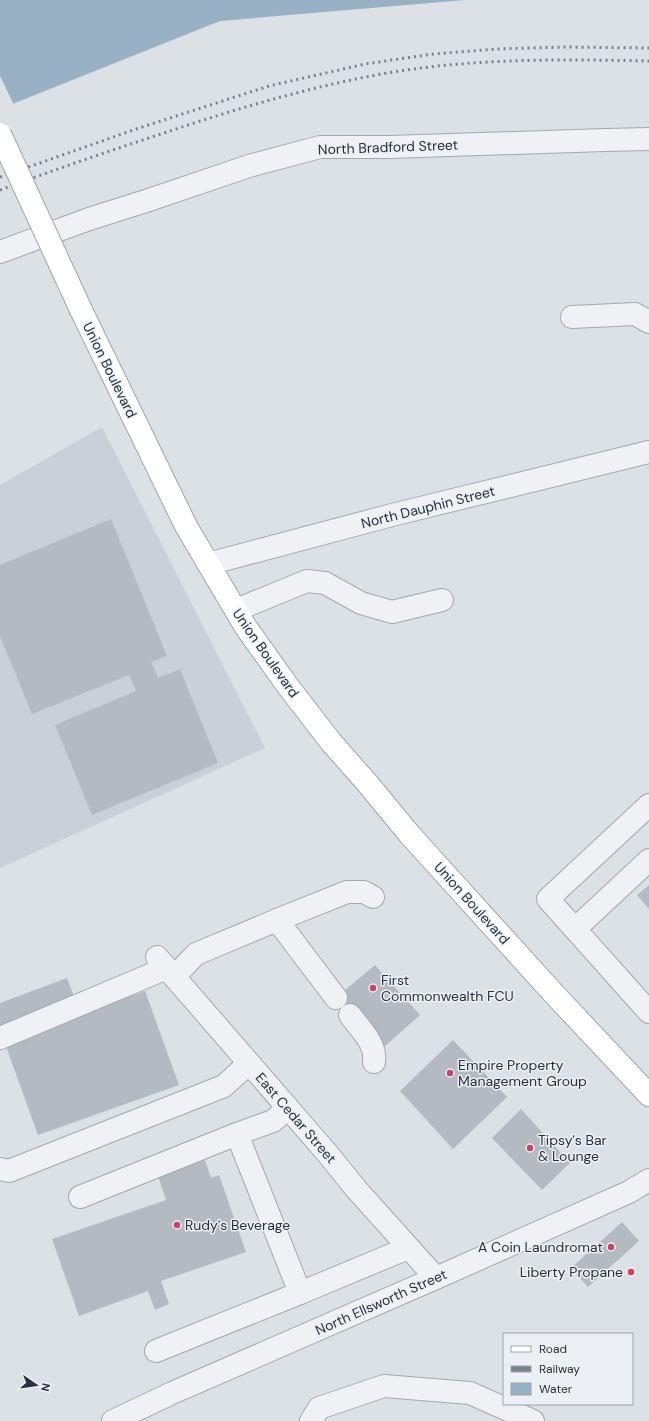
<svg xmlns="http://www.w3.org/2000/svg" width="649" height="1421" viewBox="0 0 649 1421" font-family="'DM Sans',sans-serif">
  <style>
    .built { fill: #cbd0d8 }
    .water { fill: #98b1c5 }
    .pier { fill: #dce1e6 }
    .building { fill: #b4bac2 }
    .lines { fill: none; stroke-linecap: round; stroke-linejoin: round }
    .minor-casing { stroke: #a2a8b0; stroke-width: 24 }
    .major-casing { stroke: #9ca6b1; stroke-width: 24 }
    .minor { stroke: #eff1f4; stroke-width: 22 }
    .major { stroke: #fff; stroke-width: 22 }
    .rail { stroke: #77818f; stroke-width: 3; stroke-dasharray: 2 4; stroke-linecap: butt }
    .major-bridge-casing { stroke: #9ca6b1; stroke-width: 24; stroke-linecap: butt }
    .major-bridge { stroke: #fff; stroke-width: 22 }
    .poi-dot { fill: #c84562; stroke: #ecf0f4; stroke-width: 1.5 }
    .labels { text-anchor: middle; stroke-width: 3; stroke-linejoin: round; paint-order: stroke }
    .street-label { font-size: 14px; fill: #27303c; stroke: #ecf0f4 }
    .poi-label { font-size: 14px; fill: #27303c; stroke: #ecf0f4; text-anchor: start }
  </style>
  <rect width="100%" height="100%" fill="#dce1e6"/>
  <path class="built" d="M 102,427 L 265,748 L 0,868 L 0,485 Z"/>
  <path class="water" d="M 0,0 L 465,0 L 220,21 L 0,109 Z"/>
  <path class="pier" d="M 0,76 L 14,105 L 0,111 Z"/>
  <g class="building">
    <path d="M 111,519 L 167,656 L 151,662 L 158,678 L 180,669 L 218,763 L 92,815 L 55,725 L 136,691 L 129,675 L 32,714 L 0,636 L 0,565 Z"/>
    <path d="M 649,885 L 649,909 L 637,895 Z"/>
    <path d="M 375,965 L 420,1015 L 384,1047 L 338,996 Z"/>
    <path d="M 67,978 L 75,999 L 0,1027 L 0,1003 Z"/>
    <path d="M 145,991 L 179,1085 L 38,1135 L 4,1041 Z"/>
    <path d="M 453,1040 L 507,1097 L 453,1149 L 400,1091 Z"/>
    <path d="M 521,1109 L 570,1163 L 542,1190 L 492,1138 Z"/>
    <path d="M 205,1160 L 211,1178 L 219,1175 L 246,1252 L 161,1281 L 169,1304 L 155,1310 L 148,1291 L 79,1316 L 52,1239 L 166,1200 L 158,1176 Z"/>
    <path d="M 622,1222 L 639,1241 L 588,1287 L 571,1268 Z"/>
  </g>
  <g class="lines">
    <defs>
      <g id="minor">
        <path d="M 0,252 L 89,219 L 146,201 L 249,166 L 320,147 L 390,147 L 605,140 L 649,139"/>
        <path d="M 572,317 L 635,314 L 649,322"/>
        <path d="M 208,564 L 392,515 L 649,452"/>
        <path d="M 236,610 L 307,581 L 325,583 L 361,603 L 392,612 L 442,600"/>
        <path d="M 649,805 L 548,899 L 649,1012"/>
        <path d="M 277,920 L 336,998"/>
        <path d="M 575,929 L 649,860"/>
        <path d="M 157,957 L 327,1153 L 357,1190 L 436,1278"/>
        <path d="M 174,977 L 196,954 L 277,920 L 347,892 L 364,892 L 373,897"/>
        <path d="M 350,1015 C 360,1029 377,1044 374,1062"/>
        <path d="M 0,1038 L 167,968"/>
        <path d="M 237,1134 L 300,1293 L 408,1248"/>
        <path d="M 0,1169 L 9,1171 L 224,1086 L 249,1063"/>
        <path d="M 80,1197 L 237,1134 L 273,1121 L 288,1108"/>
        <path d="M 156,1351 L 300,1293"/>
        <path d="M 113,1421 L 172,1393 L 436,1278 L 629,1192 L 649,1180"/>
        <path d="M 311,1421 L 319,1408 L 384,1386 L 470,1393 L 533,1421"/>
      </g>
      <path id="major" d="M 81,310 L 186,526 L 245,626 L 287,685 L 331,742 L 368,784 L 410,835 L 555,995 L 649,1095"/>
    </defs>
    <use href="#minor" class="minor-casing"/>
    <use href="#major" class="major-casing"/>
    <use href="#minor" class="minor"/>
    <use href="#major" class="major"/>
    <g class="rail">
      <path d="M 0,177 L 136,129 L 269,86 L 365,64 L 433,54 L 497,49 L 565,47 L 649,48"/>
      <path d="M 0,190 C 51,171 103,153 155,136 C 226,112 298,90 371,76 C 463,58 556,59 649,61"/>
    </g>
    <defs>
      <path id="major-bridge" d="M 0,134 L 81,310"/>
    </defs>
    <use href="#major-bridge" class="major-bridge-casing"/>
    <use href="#major-bridge" class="major-bridge"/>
  </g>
  <g class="poi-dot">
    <circle cx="373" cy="988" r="4"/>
    <circle cx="450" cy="1073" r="4"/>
    <circle cx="530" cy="1148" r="4"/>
    <circle cx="177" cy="1225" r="4"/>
    <circle cx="611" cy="1247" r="4"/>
    <circle cx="631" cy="1272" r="4"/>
  </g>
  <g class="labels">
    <g class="street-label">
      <text transform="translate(388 147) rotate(-2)" y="5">North Bradford Street</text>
      <text transform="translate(110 370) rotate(64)" y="5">Union Boulevard</text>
      <text transform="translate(428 507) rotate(-14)" y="5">North Dauphin Street</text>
      <text transform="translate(266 653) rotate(55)" y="5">Union Boulevard</text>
      <text transform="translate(472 903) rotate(48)" y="5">Union Boulevard</text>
      <text transform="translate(296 1118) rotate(49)" y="5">East Cedar Street</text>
      <text transform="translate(381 1302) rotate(-24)" y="5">North Ellsworth Street</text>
    </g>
    <g class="poi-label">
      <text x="381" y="985">First<tspan x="381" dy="16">Commonwealth FCU</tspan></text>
      <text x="458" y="1070">Empire Property<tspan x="458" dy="16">Management Group</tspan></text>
      <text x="538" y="1145">Tipsy's Bar<tspan x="538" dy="16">&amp; Lounge</tspan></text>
      <text x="185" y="1230">Rudy's Beverage</text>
      <text x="603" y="1252" text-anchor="end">A Coin Laundromat</text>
      <text x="623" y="1277" text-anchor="end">Liberty Propane</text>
    </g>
  </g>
  <rect x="503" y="1333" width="130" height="72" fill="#ecf0f4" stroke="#9da3aa"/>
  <rect x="511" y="1346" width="20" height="6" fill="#ffffff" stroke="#9da3aa"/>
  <text x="539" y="1353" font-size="12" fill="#27303c">Road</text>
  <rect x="511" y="1366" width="20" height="6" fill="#77818f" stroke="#9da3aa"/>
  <text x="539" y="1373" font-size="12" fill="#27303c">Railway</text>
  <rect x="511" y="1383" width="20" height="12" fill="#98b1c5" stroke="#9da3aa"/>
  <text x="539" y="1393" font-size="12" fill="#27303c">Water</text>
  <g transform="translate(36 1385) rotate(103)" stroke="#ecf0f4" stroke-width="3" paint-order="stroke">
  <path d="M0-3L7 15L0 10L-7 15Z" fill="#27303c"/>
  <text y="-6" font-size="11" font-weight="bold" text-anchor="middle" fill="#27303c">N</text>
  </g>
</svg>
